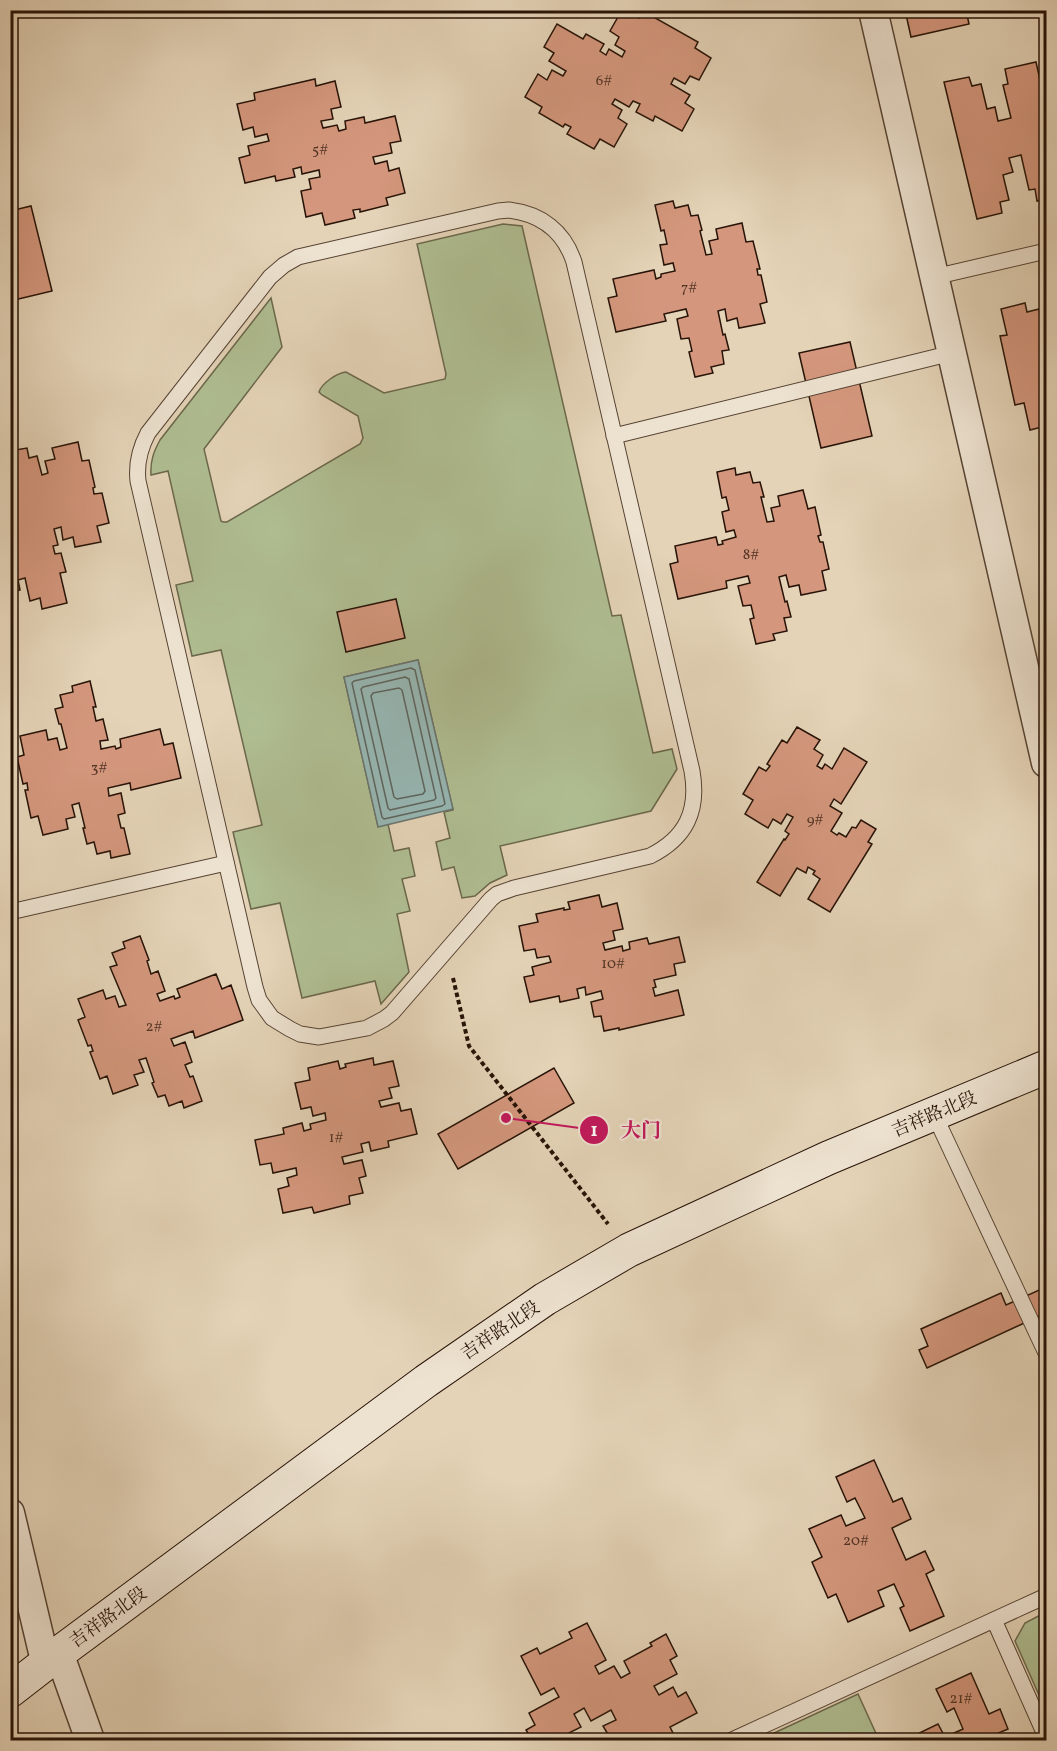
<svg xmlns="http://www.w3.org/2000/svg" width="1057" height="1751" viewBox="0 0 1057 1751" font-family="Vollkorn,'Noto Serif SC',serif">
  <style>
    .green { fill: #afbe92; stroke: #6b684c; stroke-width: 1.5 }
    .water { fill: #96b7b4; stroke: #6a756f; stroke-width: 1.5 }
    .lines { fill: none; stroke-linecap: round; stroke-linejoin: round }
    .shore { stroke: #5e655e; stroke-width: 1.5 }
    .building { fill: #d4977d; stroke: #271307; stroke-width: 1.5 }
    .lane-casing { stroke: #564333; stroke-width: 17 }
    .street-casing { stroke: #564333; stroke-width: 31 }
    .secondary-casing { stroke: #271307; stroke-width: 35 }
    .path { stroke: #271307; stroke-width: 4; stroke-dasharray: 4.5 3; stroke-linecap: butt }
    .lane { stroke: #ede2d0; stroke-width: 15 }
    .street { stroke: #ede2d0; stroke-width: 28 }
    .secondary { stroke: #ede2d0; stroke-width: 33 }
    .labels { text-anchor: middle; stroke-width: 4.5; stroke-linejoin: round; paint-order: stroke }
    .number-label { font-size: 15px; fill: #523424 }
    .street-label { font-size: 18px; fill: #271307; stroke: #ede2d0 }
    .leader { fill: none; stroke: #c2185b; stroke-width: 2 }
    .callout-dot { fill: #c2185b; stroke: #ede2d0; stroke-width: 2 }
    .mark-label { font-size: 18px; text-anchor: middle; font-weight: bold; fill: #fff }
    .callout-label { font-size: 20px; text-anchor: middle; font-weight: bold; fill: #c2185b; stroke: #ede2d0; stroke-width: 4.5; stroke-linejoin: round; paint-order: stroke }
  </style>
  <rect width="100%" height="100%" fill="#e4d3b7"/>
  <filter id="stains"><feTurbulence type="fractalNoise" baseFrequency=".00333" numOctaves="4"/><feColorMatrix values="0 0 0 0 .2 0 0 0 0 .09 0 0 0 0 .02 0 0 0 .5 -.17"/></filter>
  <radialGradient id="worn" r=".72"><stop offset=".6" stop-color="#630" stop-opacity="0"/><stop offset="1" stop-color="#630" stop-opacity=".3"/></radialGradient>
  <g class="green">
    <path d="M 503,224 L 522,226 L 612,616 L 621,615 L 653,753 L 672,749 L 677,769 L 651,811 L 500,846 L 507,875 L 490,883 L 475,896 L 462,898 L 454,867 L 442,870 L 436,842 L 450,838 L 444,812 L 453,810 L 418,660 L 344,677 L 378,826 L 388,824 L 394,851 L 409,848 L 415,876 L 402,879 L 410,911 L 397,914 L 409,972 L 381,1004 L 375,981 L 302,998 L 280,903 L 251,909 L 233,832 L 262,825 L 221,650 L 192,656 L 176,585 L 193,581 L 168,471 L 151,475 C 150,461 154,451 160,440 L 271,298 L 282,347 L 204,449 L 221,521 L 223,522 L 227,522 L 360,444 L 363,438 L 358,416 L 322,395 L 319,392 C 322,383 337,373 346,372 L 384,393 L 445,379 L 446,374 L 417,244 Z"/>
    <path d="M 1046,1612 L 1046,1711 L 1015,1641 L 1025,1623 Z"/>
    <path d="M 858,1694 L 879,1740 L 759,1740 Z"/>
  </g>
  <path class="water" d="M 418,660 L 453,809 L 378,827 L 344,677 Z"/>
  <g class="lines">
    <g class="shore">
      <path d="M 411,668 L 415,670 L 445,804 L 442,806 L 384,819 L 382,817 L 352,683 L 354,681 Z"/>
      <path d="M 405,677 L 409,679 L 436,798 L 434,800 L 390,810 L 388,808 L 361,689 L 363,687 Z"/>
      <path d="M 399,688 L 402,690 L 425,791 L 423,794 L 397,799 L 394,797 L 371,696 L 373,693 Z"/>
    </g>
  </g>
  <g class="building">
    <path d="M 622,10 L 627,10 L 639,18 L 643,11 L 698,42 L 695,48 L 711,58 L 699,80 L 690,76 L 685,84 L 674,78 L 671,84 L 690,95 L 685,103 L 694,109 L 682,131 L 655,116 L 653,121 L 636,112 L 640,104 L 633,101 L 629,107 L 615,99 L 612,104 L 622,110 L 618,118 L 627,124 L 614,147 L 600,139 L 594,149 L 567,134 L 571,127 L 565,124 L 563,127 L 539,113 L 542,107 L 525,97 L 538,74 L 547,80 L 552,70 L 563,76 L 566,71 L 549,61 L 554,53 L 544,47 L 557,24 L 583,39 L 586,34 L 604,44 L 600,51 L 606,55 L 609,49 L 622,57 L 625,51 L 615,45 L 619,37 L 610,31 Z"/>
    <path d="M 905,10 L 966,10 L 969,24 L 911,37 Z"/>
    <path d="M 1036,62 L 1046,107 L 1046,199 L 1037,201 L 1035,189 L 1029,190 L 1021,155 L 1009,158 L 1013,172 L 1003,175 L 1009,200 L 1000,202 L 1002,213 L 977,219 L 944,82 L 969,77 L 972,86 L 981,84 L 987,109 L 995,107 L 998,121 L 1011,118 L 1003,85 L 1008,84 L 1005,69 Z"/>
    <path d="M 315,79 L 316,86 L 335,81 L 341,107 L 331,109 L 333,119 L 321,121 L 323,128 L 337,125 L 339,131 L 346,129 L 345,121 L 364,117 L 365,123 L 395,116 L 401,141 L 390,143 L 392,153 L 373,157 L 375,164 L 387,161 L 389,171 L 399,168 L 405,193 L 386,198 L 388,205 L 360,212 L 360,209 L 353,210 L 355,218 L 325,225 L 322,213 L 306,217 L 301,191 L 311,189 L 309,179 L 320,177 L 319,170 L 302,174 L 301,167 L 293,169 L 295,177 L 276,181 L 275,176 L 245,183 L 239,158 L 250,155 L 248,146 L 269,141 L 267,134 L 255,137 L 253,127 L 243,130 L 237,104 L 255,100 L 254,93 Z"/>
    <path d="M 673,201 L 675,208 L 688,205 L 691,216 L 698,215 L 702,230 L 700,231 L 706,255 L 712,254 L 709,241 L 718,239 L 716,229 L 742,223 L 746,242 L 753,241 L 760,269 L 757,269 L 758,275 L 761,275 L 767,302 L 760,304 L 765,323 L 739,328 L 737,318 L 727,321 L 725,309 L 718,311 L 723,335 L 725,334 L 729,350 L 722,351 L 724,364 L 711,367 L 713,373 L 695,377 L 689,352 L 692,351 L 689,338 L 681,339 L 677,319 L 688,316 L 686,309 L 664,314 L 666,321 L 616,332 L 608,298 L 617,296 L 613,279 L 654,270 L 656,279 L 661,277 L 661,274 L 675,271 L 673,263 L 664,265 L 660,245 L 667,244 L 664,230 L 661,231 L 655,205 Z"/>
    <path d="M 31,206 L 52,291 L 10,301 L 10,211 Z"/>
    <path d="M 1025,303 L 1027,312 L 1039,309 L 1043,333 L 1046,332 L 1046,426 L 1030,430 L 1024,403 L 1015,405 L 1000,336 L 1007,335 L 1001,309 Z"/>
    <path d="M 850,342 L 872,436 L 821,448 L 799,353 Z"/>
    <path d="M 78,442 L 82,461 L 89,460 L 95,487 L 93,488 L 94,494 L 102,493 L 109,523 L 97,526 L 101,542 L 75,547 L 73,537 L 63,540 L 61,527 L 54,529 L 58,545 L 53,546 L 55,554 L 61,553 L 66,572 L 60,573 L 67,603 L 42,609 L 40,598 L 30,601 L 25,578 L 18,580 L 20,590 L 12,592 L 14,603 L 10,604 L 10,526 L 13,526 L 10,510 L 16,508 L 15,501 L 10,502 L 10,451 L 27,448 L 29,458 L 37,456 L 42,475 L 48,473 L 45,461 L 55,459 L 52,448 Z"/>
    <path d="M 735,468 L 736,475 L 750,472 L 753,483 L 760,482 L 764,497 L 761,497 L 767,522 L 774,521 L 771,508 L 780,506 L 778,496 L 803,490 L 808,509 L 815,507 L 821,535 L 818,536 L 820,542 L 823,542 L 829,569 L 822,571 L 826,590 L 801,595 L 799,585 L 789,587 L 786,575 L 779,577 L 785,602 L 787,601 L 791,617 L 784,618 L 787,631 L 773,634 L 775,640 L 756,644 L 750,619 L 754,618 L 751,605 L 743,606 L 738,586 L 750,583 L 748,576 L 726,581 L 727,588 L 678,599 L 670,564 L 678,562 L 675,546 L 716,537 L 718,545 L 723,544 L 722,541 L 736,537 L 734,530 L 726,532 L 722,512 L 729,510 L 726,497 L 722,498 L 717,472 Z"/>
    <path d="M 396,599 L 405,638 L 346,652 L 337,612 Z"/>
    <path d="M 90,681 L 96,707 L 93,707 L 96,721 L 103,719 L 108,740 L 100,741 L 101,749 L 115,746 L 116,749 L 121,747 L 120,739 L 160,729 L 164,745 L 173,743 L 181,778 L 131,790 L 130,783 L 108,788 L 109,796 L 121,793 L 125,813 L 118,815 L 121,828 L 124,828 L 130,854 L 111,858 L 110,851 L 97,854 L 94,842 L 87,844 L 83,828 L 85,828 L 79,803 L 72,805 L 75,817 L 66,819 L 68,829 L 43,835 L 38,816 L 31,818 L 25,790 L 28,790 L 27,783 L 23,784 L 17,757 L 24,755 L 20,736 L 46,730 L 48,740 L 57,738 L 60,750 L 67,748 L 61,724 L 59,724 L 55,709 L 63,707 L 60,695 L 73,692 L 72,686 Z"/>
    <path d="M 797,727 L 820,740 L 814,749 L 823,755 L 817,766 L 822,769 L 825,764 L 832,769 L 844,748 L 867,762 L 841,804 L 834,799 L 830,806 L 842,813 L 831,831 L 837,835 L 839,833 L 846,837 L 852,827 L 856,828 L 861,820 L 876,829 L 868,842 L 872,844 L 830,912 L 808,899 L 820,879 L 813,874 L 815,871 L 808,867 L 806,873 L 797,868 L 780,896 L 757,882 L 784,839 L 785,840 L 789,834 L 785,831 L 793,817 L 787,814 L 781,824 L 773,819 L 768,828 L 745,814 L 753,800 L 743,794 L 759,767 L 766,771 L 770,766 L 767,764 L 782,740 L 787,743 Z"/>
    <path d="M 599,895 L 602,907 L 617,903 L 623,929 L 613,931 L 615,940 L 603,943 L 605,950 L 622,946 L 623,951 L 630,949 L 629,942 L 647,938 L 649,944 L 679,937 L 685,962 L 674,964 L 676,975 L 654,980 L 656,987 L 653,988 L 655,996 L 678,990 L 684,1015 L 619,1030 L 619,1028 L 604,1031 L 601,1016 L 594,1017 L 591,1002 L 603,999 L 601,991 L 586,995 L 585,987 L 577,989 L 579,998 L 560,1002 L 559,996 L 530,1002 L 524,977 L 534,975 L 532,967 L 551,962 L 549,956 L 537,958 L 535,949 L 524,951 L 519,926 L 538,922 L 536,914 L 564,908 L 564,910 L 570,909 L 568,902 Z"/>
    <path d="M 140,936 L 149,960 L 147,961 L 151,974 L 158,971 L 165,991 L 157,994 L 160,1001 L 174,996 L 175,999 L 180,997 L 177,989 L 216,974 L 222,989 L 231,985 L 243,1020 L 195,1038 L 193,1031 L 171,1039 L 174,1046 L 185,1042 L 192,1062 L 185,1065 L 190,1077 L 193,1076 L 202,1101 L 184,1108 L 182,1101 L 169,1106 L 165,1095 L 158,1097 L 152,1083 L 154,1082 L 146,1058 L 139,1060 L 144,1072 L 134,1075 L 138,1085 L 113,1094 L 107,1076 L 100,1079 L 90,1052 L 93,1051 L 91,1045 L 88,1046 L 78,1020 L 85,1017 L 78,999 L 103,990 L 106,999 L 115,996 L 119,1007 L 126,1005 L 110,967 L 117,965 L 112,953 L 125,948 L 123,942 Z"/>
    <path d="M 373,1058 L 374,1065 L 393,1061 L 399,1086 L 389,1088 L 392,1098 L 379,1101 L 381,1107 L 399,1103 L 401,1111 L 411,1109 L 417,1134 L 388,1141 L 389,1147 L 371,1151 L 369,1142 L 361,1144 L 363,1152 L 342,1157 L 344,1164 L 362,1160 L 366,1176 L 359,1178 L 363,1193 L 349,1196 L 350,1204 L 314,1213 L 312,1207 L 283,1213 L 278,1189 L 289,1186 L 287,1178 L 297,1175 L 296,1168 L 273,1173 L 271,1163 L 260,1165 L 255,1140 L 284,1134 L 283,1128 L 302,1123 L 304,1131 L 311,1129 L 310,1124 L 326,1120 L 325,1113 L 313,1116 L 311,1107 L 301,1109 L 295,1083 L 310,1080 L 308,1068 L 338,1061 L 340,1069 L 346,1067 L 345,1064 Z"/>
    <path d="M 554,1068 L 574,1103 L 458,1169 L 438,1134 Z"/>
    <path d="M 1046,1287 L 1046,1313 L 927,1368 L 919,1350 L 928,1346 L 921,1329 L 1001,1293 L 1006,1305 Z"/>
    <path d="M 874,1460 L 893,1502 L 902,1498 L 911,1519 L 892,1528 L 906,1560 L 925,1551 L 934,1570 L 926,1574 L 944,1616 L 910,1631 L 900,1608 L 904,1606 L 894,1584 L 878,1591 L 884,1606 L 848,1622 L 836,1594 L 828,1598 L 812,1562 L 822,1557 L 809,1529 L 841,1515 L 846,1526 L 865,1518 L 855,1498 L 847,1502 L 836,1477 Z"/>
    <path d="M 587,1623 L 606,1660 L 595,1666 L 599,1674 L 614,1666 L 621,1678 L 630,1673 L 624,1661 L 652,1646 L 650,1643 L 666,1634 L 677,1656 L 670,1660 L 677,1674 L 654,1686 L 659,1695 L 673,1687 L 678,1697 L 686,1692 L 697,1713 L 670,1727 L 673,1733 L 659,1740 L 600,1740 L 609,1736 L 603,1726 L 616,1720 L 611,1710 L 591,1721 L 584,1708 L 574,1714 L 581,1727 L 555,1740 L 532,1740 L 526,1730 L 535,1725 L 529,1713 L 559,1697 L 554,1688 L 541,1695 L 521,1656 L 537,1648 L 540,1654 L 572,1638 L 569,1632 Z"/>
    <path d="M 971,1673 L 989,1714 L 1000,1709 L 1008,1729 L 989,1737 L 991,1740 L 908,1740 L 907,1739 L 938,1724 L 945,1737 L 963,1729 L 954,1708 L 947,1712 L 936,1689 Z"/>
  </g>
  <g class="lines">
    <defs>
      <g id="lane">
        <path d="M 509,210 C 541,214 564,231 574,262 L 692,771 C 699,811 686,838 650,856 L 514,888 L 497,894 L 491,899 L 392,1013 L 384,1019 L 367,1028 L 319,1037 L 300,1034 L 290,1029 L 272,1018 L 259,1000 L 255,987 L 138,481 C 136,463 140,448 148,433 L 270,277 L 284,265 L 298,257 L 498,211 Z"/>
        <path d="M 934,277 L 1046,251"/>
        <path d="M 614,436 L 952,353"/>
        <path d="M 10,912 L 226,863"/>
        <path d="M 934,1114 L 1046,1353"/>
        <path d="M 994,1620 L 1046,1737"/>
        <path d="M 732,1740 L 1046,1596"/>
      </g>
      <g id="street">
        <path d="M 873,10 L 1046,763"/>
        <path d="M 10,1513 L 46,1665"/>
        <path d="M 59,1653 L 90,1740"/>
      </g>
      <path id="secondary" d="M 10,1691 L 59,1653 L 426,1381 L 545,1299 L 629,1250 L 828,1158 L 1046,1067"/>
    </defs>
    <use href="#lane" class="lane-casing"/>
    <use href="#street" class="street-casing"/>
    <use href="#secondary" class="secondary-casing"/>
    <path class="path" d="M 453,978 L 469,1046 L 608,1224"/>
    <use href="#lane" class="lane"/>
    <use href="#street" class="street"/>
    <use href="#secondary" class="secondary"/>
  </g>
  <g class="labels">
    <g class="number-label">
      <text x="604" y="85">6#</text>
      <text x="320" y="154">5#</text>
      <text x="689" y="292">7#</text>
      <text x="751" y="559">8#</text>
      <text x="99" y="772">3#</text>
      <text x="815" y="824">9#</text>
      <text x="613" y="968">10#</text>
      <text x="154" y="1031">2#</text>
      <text x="336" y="1142">1#</text>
      <text x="856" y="1545">20#</text>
      <text x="961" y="1703">21#</text>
    </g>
    <g class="street-label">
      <text transform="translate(934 1114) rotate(-23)" y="6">吉祥路北段</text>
      <text transform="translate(500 1330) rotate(-34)" y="6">吉祥路北段</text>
      <text transform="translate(108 1617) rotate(-36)" y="6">吉祥路北段</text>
    </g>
  </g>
  <path class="leader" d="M506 1118L594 1130"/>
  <g class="callout-dot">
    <circle cx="506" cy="1118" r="6"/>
    <circle cx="594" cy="1130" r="15"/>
  </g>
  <g class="mark-label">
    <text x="594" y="1136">1</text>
  </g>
  <g class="callout-label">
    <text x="641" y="1137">大门</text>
  </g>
  <rect width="1057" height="1751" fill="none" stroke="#e4d3b7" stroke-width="36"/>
  <rect x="12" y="12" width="1033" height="1727" fill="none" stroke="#271307" stroke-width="3"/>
  <rect x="18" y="18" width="1021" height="1715" fill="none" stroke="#271307" stroke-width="1.5"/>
  <rect width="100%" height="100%" filter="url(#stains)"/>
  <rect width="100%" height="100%" fill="url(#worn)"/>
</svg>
